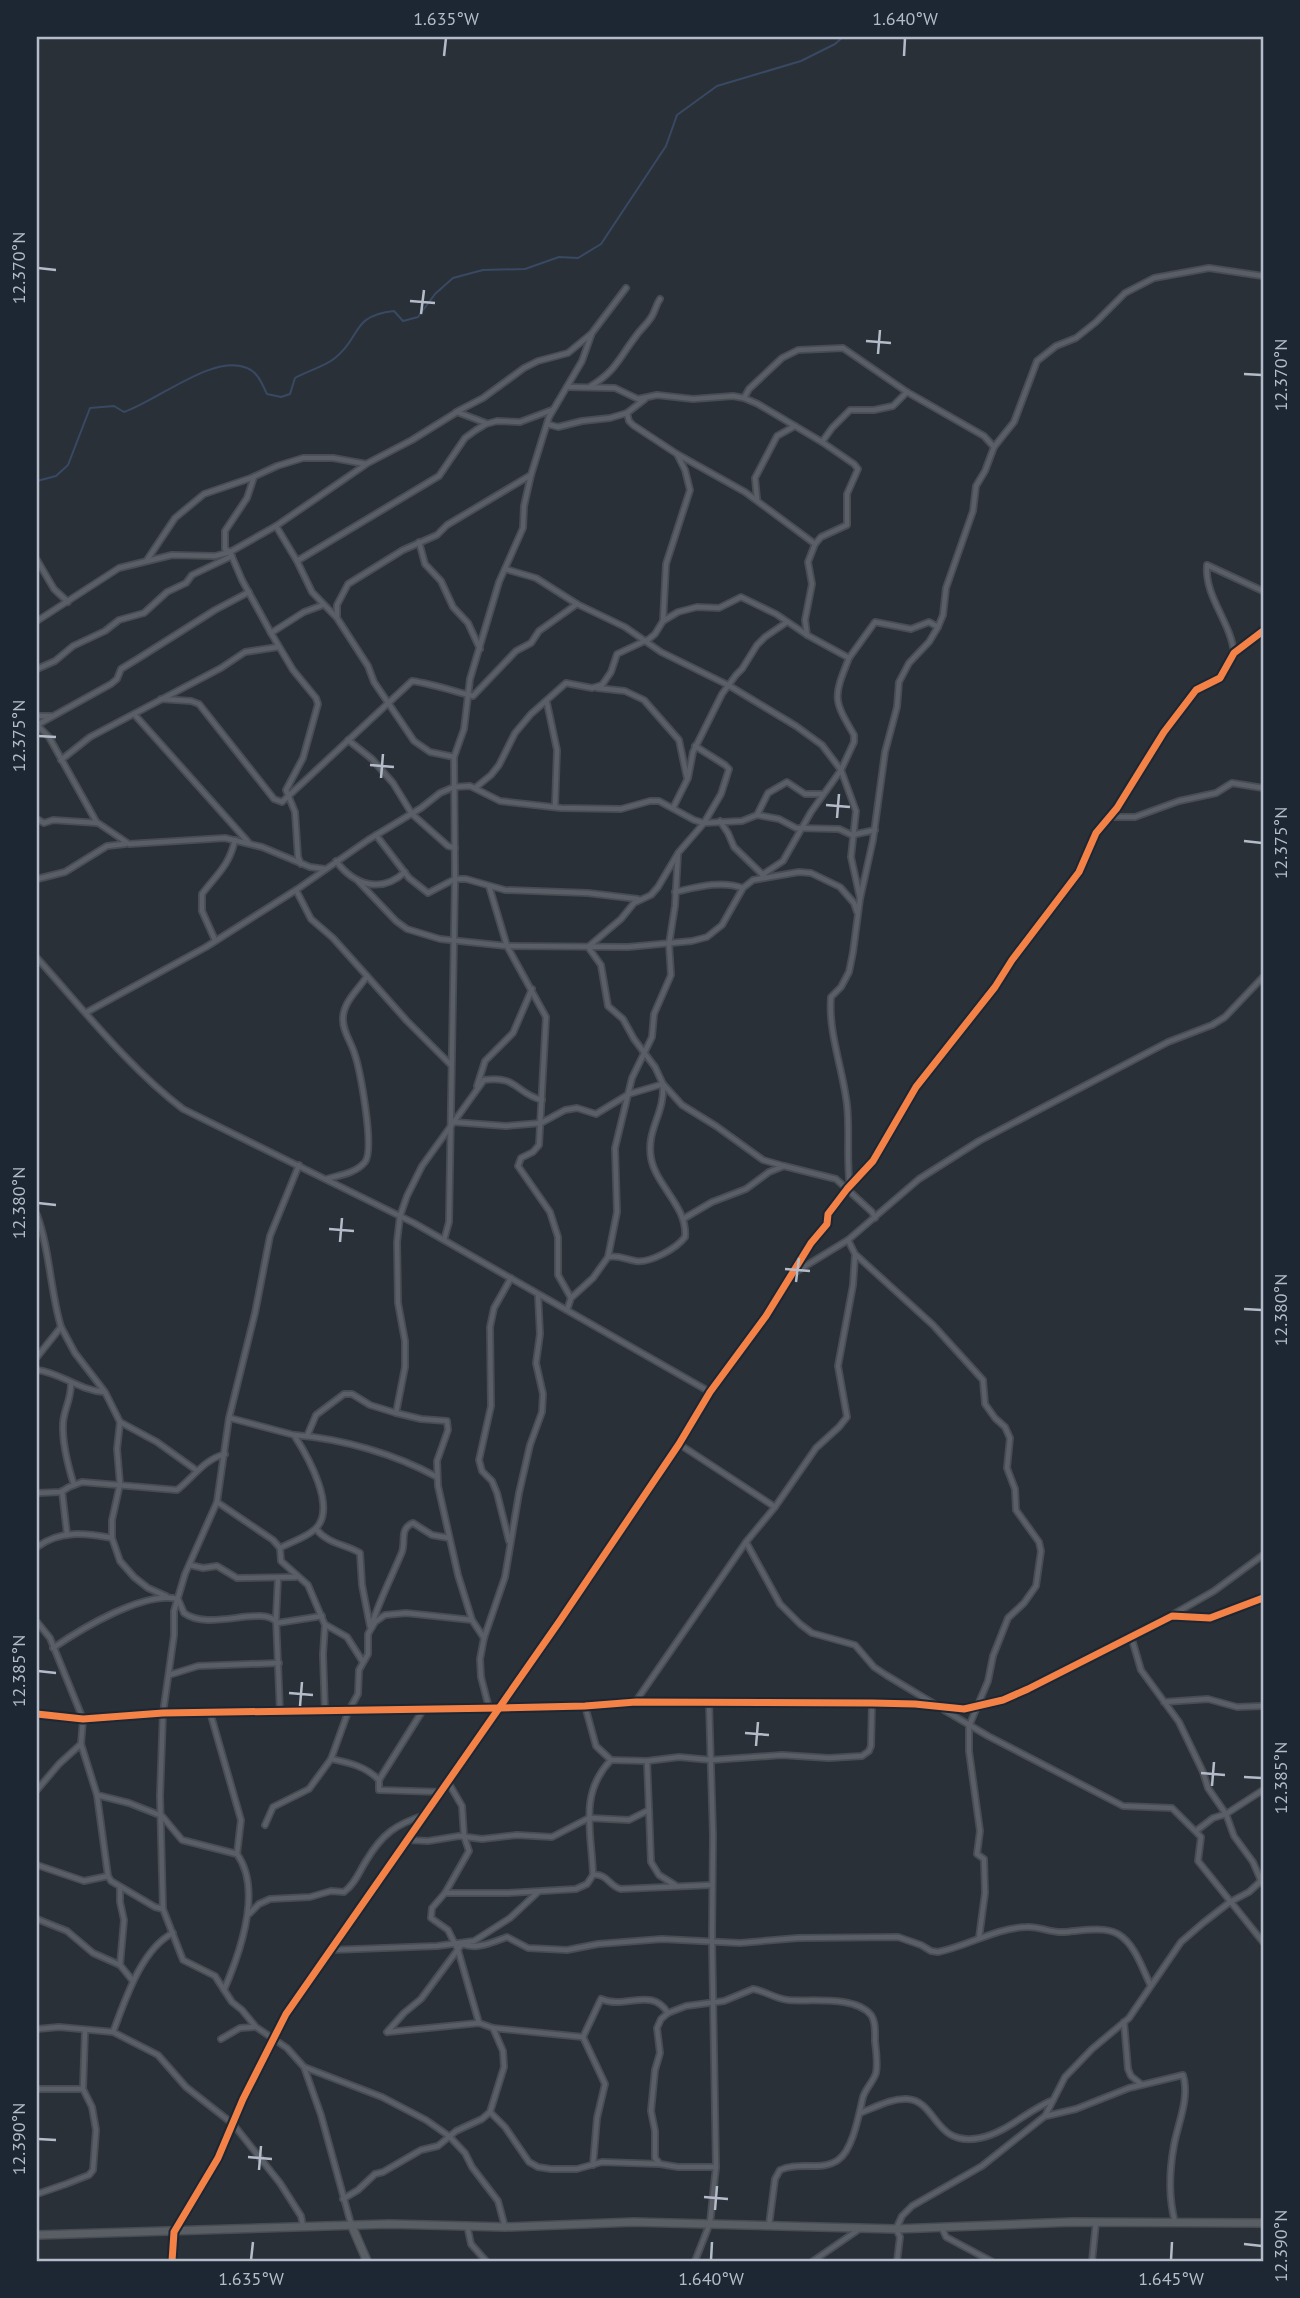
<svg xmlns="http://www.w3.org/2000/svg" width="1300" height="2298" viewBox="0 0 1300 2298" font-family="'PT Sans',sans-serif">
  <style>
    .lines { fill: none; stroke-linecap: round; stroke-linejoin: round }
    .stream { stroke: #384963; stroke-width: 2 }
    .street-casing { stroke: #484c53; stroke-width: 8 }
    .secondary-casing { stroke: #484c53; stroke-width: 10 }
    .street { stroke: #5a5e66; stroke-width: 4.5 }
    .secondary { stroke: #595d64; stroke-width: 7 }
    .cycleway-casing { stroke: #1d2633; stroke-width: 11 }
    .cycleway { stroke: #f48246; stroke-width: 7 }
    .ticks { fill: none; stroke: #b4bcc9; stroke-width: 2.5 }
    .neatline { fill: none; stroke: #b4bcc9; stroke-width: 2.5 }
    .ticks-label { font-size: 18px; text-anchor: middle; fill: #b4bcc9 }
  </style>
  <rect width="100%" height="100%" fill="#2a3038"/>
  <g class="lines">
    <g class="stream">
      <path d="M 915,37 L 918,37"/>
      <path d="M 976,37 L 990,37"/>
      <path d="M 37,481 L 56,476 L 68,465 L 90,408 L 114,406 L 124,412 C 157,401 214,353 247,368 C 258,372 262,384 267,394 L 281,397 L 290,394 L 295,378 C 307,371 326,366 335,358 C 362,337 350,316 394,311 L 403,321 L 418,317 L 435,294 L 453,278 L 483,270 L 525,269 L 559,257 L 578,258 L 601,244 L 666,146 L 677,115 L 717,86 L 801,61 L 835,44 L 843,37"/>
    </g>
    <defs>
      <g id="street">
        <path d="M 591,386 C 616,371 619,358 636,336 C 640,330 646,325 650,319 C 655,313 655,306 660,299"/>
        <path d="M 567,387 L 615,388 L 638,399 L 657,395 L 693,399 L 733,396 L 744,398 L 758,404 L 822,442"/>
        <path d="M 744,398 L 749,389 L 782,358 L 798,350 L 843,348 L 907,392 L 984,436 L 994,447"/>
        <path d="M 456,412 L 483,398 L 524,368 L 538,361 L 568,353 L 591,334"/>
        <path d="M 627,413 L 629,421 L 633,425 L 677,454 L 685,470 L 690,490 L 666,564 L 663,621"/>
        <path d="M 547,424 L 558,427 L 582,421 L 610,418 L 627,413 L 645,399"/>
        <path d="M 677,454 L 745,492 L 815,544 L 808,562 L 812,584 L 805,620 L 807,635 L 849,658 C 833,698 833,699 854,735 L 854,742 L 841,770 L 811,812 L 783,861 L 762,875"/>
        <path d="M 254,477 L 247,498 L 225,531 L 225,549 L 230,552 L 242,580 L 271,633 L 304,612 L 323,605"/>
        <path d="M 757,499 L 755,478 L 777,436 L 795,426"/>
        <path d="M 276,526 L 365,465"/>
        <path d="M 419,542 L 425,564 L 441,581 L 453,607 L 468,623 L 480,649"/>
        <path d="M 815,544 L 821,537 L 847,525 L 847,494 L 858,469 L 854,464 L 822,442 L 832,428 L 850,410 L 874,410 L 893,406 L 907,392"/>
        <path d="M 37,560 L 54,589 L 68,602"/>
        <path d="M 147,560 L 175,518 L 204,494 L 251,478 L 277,466 L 303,458 L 333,458 L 366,464 L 412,440 L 457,412 L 486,423"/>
        <path d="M 297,561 L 312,592 L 337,618 L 368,666 L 374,682 L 414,741 L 430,752 L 454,757"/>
        <path d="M 505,569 L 536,578 L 577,604 L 625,627 L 661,652 L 728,685 L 796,726 L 822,745 L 841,770 L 856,811 L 851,857 L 860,898"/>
        <path d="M 337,617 L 337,605 L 348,584 L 403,550 L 437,535 L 447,525 L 531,475"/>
        <path d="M 37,621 L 119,568 L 172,555 L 215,556 L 230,552 L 276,526 L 297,561 L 439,476 L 465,438 L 476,430 L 486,424 L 497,421 L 520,422 L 552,410"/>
        <path d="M 271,633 L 293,670 L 316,698 L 318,704 L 303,758 L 286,790 L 295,812 L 298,857 L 301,864"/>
        <path d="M 1234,653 C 1231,622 1204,596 1207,565 L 1263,591"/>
        <path d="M 849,658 L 875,622 L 911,629 L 929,622 L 938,627"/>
        <path d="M 37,669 L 55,661 L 73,646 L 105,631 L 119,620 L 144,613 L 167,592 L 186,583 L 192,575 L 232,556"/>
        <path d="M 597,688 L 625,691 L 644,700 L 679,740 L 687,778"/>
        <path d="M 161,699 L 191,701 L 199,704 L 274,799 L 282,802 L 412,681 C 433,684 453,691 473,696 L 516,651 L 531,643 L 539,631 L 577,604"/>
        <path d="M 547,703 L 557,750 L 555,807"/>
        <path d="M 134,714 L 249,843"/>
        <path d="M 37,716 L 52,716"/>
        <path d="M 37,725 L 111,684 L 117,679 L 121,669 L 139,658 L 215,610 L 249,592"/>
        <path d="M 37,725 L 49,737 L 97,823"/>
        <path d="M 348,740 L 372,759 L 393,783 L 412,814 L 448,846 L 455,848"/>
        <path d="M 61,760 L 90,737 L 221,668 L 245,652 L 278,647"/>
        <path d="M 475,788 L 491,775 L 499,765 L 515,733 L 531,714 L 566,683 L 592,688 L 602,685 L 611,672 L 617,654 L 649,639 L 655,634 L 663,621 L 678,612 L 697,607 L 719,608 L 741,597 L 776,614 L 807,635"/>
        <path d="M 673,808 L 688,778 L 693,752 L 722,694 L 736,675 L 742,669 L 757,645 L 765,637 L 787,622"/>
        <path d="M 757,815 L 768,793 L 787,782 L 805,794 L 823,794"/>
        <path d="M 1109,817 L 1135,817 L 1179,801 L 1216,793 L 1232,783 L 1263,788"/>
        <path d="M 37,819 L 44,823 L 53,820 L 98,823 L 129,844 L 225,838 L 262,847 L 310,867 L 325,869"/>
        <path d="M 720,821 L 728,833 L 734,847 L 764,876"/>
        <path d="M 376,835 L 409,878 L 428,893 L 455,879 L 466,879 L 505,890 L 588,893 L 638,899"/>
        <path d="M 677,855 L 658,887 L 651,895 L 634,903 L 621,919 L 588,947 L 601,965 L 608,1006 L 623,1019 L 634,1039 L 655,1067 L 663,1084 L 682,1105 L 716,1126 L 763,1160 L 784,1166"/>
        <path d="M 336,861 C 354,885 381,894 405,872"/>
        <path d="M 37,879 L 65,872 L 107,846 L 125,844"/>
        <path d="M 357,880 L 396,921 L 407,929 L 440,939 L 507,946 L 628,947 L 692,941 L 707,937 L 722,925 L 743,888 L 753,880 L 799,872 L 811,873 L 840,887 L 854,903 L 857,912"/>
        <path d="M 489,886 L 507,946 L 546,1017 L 539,1145 L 533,1152 L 521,1158 L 518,1166 L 550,1212 L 558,1237 L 558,1275 L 571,1298"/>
        <path d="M 675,892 C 697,887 721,880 743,888"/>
        <path d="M 215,940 L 202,911 L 202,894 C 217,874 229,866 235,840"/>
        <path d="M 37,958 C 82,1008 130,1069 183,1109 L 414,1223 L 710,1392"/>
        <path d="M 367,976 L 407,1021 L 451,1065"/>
        <path d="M 87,1012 L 206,947 L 296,890"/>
        <path d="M 477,1086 L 485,1061 L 513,1033 L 532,989"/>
        <path d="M 453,1122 L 506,1126 L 541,1123 L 565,1110 L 577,1108 L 596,1114 L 629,1094 L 663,1084 C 665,1114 646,1129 651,1158 C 656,1186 688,1207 685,1237 C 676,1249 650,1263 636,1261 C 625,1259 618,1255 608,1257 L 593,1278 L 571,1298 L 567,1310"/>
        <path d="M 326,1179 C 339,1175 355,1174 365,1162 C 375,1149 360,1069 354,1052 C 350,1040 342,1030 343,1017 C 344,1001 359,989 367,976 L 333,938 L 311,919 L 296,890 L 368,840 L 421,808 L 440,793 L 454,787 L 470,786 L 500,801 L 561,808 L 621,809 L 650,801 L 659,801 L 694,820 L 704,823 L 742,821 L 757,815 L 779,819 L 796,828 L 839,829 L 852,835 L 875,830"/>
        <path d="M 850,1187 C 846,1159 850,1132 847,1105 C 843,1069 828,1033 831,997 L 841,987 L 849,972 L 853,952 L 860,899 L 873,840 L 885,752 L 897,707 L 899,682 L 909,663 L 929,642 L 938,627 L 943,615 L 946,588 L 973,511 L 976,486 L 985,471 L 994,447 L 1014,422 L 1037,361 L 1056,346 L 1076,338 L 1096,322 L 1125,293 L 1154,278 L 1209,268 L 1263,276"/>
        <path d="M 37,1215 C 50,1250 50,1290 61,1327 L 37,1357"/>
        <path d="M 683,1219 L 712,1202 L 746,1189 L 769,1172 L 784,1166 L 836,1179 L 872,1212 L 875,1218"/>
        <path d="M 444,1240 L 449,1222 L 455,879 L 454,757 L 464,729 L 470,679 L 499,582 L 523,528 L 524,506 L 531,475 L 549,417 L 582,361 L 592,333 L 626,288"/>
        <path d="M 848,1240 L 855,1254 L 933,1325 L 983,1380 L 985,1404 L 995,1418 L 1005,1427 L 1010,1438 L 1007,1468 L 1015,1489 L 1016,1510 L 1039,1542 L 1041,1551 L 1036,1586 L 1024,1603 L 1008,1618 L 993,1656 L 988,1681 L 969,1726 L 969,1751 L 980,1831 L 977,1854 L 984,1859 L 985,1893 L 979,1938"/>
        <path d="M 608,1257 L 617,1212 L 615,1148 L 632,1078 L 652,1037 L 654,1014 L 671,975 L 669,944 L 675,906 L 678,853 L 704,823 L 721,794 L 729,769 L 725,765 L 695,746"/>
        <path d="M 794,1273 L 848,1240 L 919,1179 L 979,1141 L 1168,1042 L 1212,1025 L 1225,1017 L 1263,977"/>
        <path d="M 61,1327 L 75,1353 L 105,1392 L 120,1422 L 117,1449 L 120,1484 L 112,1520 L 112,1538 L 120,1561 L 134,1577 L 148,1588 L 166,1596"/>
        <path d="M 37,1370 C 59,1372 78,1390 104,1392"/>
        <path d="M 71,1384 C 71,1400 64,1409 63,1423 C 62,1443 68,1466 74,1485"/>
        <path d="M 230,1418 L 294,1435 C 307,1455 339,1510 314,1530 C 305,1538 291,1542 280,1548"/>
        <path d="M 120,1422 L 157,1442 L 196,1470"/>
        <path d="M 295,1435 C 343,1439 395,1454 437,1477"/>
        <path d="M 307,1436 L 316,1415 L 344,1394 L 352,1394 L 370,1405 L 396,1413"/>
        <path d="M 62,1491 L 67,1534"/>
        <path d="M 37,1493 L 61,1492 L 69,1487 L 82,1482 L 177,1490 C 194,1477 203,1460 225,1454"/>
        <path d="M 217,1502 L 273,1540 L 280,1548 L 281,1561 L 308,1585 L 325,1625 L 323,1654 L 325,1712"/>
        <path d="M 775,1507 L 816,1448 L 839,1427 L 847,1417 L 838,1366 L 853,1285 L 855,1255"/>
        <path d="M 316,1529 C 328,1544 345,1544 360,1553 L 362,1585 L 370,1626"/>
        <path d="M 509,1541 L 497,1493 L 492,1481 L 482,1471 L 479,1460 L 491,1406 L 490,1327 L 494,1308 L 511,1278"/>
        <path d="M 746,1542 L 780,1604 L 800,1624 L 812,1633 L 855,1645 L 874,1667 L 886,1675 L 936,1705"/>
        <path d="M 37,1547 C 60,1530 85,1533 112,1538"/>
        <path d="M 190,1565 L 203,1568 L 217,1566 L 237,1578 L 296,1577"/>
        <path d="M 278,1578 L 276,1618 L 280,1712"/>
        <path d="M 1172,1615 L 1214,1591 L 1263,1555"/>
        <path d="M 472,1620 L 458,1575 L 438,1486 L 437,1461 L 448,1430 L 447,1421 L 421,1419 L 396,1413 L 405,1367 L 405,1341 L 398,1303 L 397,1242 L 400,1216 L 407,1196 L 422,1166 L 484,1080 C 518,1075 516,1094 542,1100"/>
        <path d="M 37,1622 L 50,1638 L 83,1719 L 81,1744 L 97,1795 L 129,1803 L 162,1816 L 182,1840 L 237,1854"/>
        <path d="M 372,1624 C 380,1599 392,1576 402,1552 C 406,1540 399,1529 413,1523 L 432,1535 L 449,1538"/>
        <path d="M 326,1625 L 347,1637 L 363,1662"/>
        <path d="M 1131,1636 L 1141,1670 L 1179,1722 L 1203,1772 L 1208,1788 L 1226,1814 L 1234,1836 L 1253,1862 L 1262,1883"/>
        <path d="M 53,1648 C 81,1629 145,1590 178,1599 L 184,1613 C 209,1632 264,1604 277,1623 L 322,1616"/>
        <path d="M 169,1675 L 198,1666 L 279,1663"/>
        <path d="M 636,1701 L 746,1542 L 775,1507 L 679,1444"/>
        <path d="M 1164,1702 L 1208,1699 L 1237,1707 L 1263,1706"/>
        <path d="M 585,1706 L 596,1746 L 611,1760 C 578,1794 592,1833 593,1875"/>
        <path d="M 489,1708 L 481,1677 L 480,1659 L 484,1638 L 505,1577 L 519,1493 L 530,1445 L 542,1412 L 543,1394 L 536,1363 L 540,1334 L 538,1295"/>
        <path d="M 423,1710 L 379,1780 L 379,1790 L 442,1792"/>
        <path d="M 944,1710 L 988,1736 L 1123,1806 L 1172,1808 L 1201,1837 L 1198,1861 L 1263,1942"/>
        <path d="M 210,1712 L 241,1820 L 237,1854 C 263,1890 240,1953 224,1990"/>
        <path d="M 37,1714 L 83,1719 L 163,1713 L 500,1708 L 585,1706 L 636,1702 L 872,1703 L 915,1704 L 964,1709 L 1003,1700 L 1028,1689 L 1172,1616 L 1210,1618 L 1263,1598"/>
        <path d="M 331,1759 C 350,1763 365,1766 379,1780"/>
        <path d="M 611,1760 L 647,1761 L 649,1810"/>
        <path d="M 647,1761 L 679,1757 L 711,1760 L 782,1755 L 829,1758 L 862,1756 L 869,1751 L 871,1746 L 872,1703"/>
        <path d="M 448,1782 L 462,1806 L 464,1836 L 469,1851 L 445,1893 L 432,1908 L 431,1918 L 448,1930 L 458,1950 L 479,2023"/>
        <path d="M 37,1790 L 59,1764 L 81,1744"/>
        <path d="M 97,1795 L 108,1876 L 111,1881 L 155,1907 L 163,1909 L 183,1960 L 215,1976 L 232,2002 L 242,2010 L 256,2027 L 287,2048 L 304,2067 L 321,2115 L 351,2224"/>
        <path d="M 265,1825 L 273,1807 L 309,1789 L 331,1759 L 348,1712 L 358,1694 L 359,1670 L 368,1654 L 368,1634 L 375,1622 L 385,1615 L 406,1613 L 472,1620 L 484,1638"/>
        <path d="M 1196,1831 L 1213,1818 L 1226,1814 L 1263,1790"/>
        <path d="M 409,1840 L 428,1841 L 459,1836 L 482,1839 L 517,1835 L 552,1837 L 589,1818 L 629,1820 L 649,1810 L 651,1862 L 659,1875 L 675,1885"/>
        <path d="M 37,1865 L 84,1881 L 108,1876"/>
        <path d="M 445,1893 L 508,1893 L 576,1889 L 587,1884 L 593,1875 C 607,1873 610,1887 621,1889 L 711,1885"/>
        <path d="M 163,1909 L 160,1796 L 163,1713 L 174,1635 L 174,1611 L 185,1574 L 217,1502 L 229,1418 L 255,1313 L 270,1236 L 299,1165"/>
        <path d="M 249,1914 L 259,1904 L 270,1899 L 310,1897 L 331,1891 L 344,1892 C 355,1884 359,1872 366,1861 C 382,1834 396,1824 425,1815"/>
        <path d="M 37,1919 L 67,1931 L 93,1953 L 120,1965 L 133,1981"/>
        <path d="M 331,1950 L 437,1946 L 474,1941 L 510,1918 L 538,1892"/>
        <path d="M 120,1965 L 124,1920 L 120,1902 L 120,1887"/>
        <path d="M 1124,2022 L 1128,2069 L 1131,2076 L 1141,2084"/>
        <path d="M 37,2029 L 59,2027 L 113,2032 L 158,2055 L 186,2087 L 233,2124 L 280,2183 L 301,2216 L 303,2226"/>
        <path d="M 113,2032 C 125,2001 141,1949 173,1933"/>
        <path d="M 387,2032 L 404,2013 L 421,1999 L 462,1944 C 477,1950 493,1942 507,1937 L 528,1948 L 567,1950 L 598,1944 L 662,1939 L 740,1943 L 798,1938 L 898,1937 L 921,1945 L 931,1951 L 938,1952 C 968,1946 995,1928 1027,1927 C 1039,1926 1050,1933 1064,1932 C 1080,1931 1104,1926 1118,1934 C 1135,1944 1142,1968 1150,1984"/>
        <path d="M 388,2032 L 479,2023 L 493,2028 L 583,2037 L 601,1999 C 626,2010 651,1986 668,2013"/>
        <path d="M 583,2037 L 605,2084 L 597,2118 L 593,2165"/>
        <path d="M 221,2039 L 240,2028 L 255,2027"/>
        <path d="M 304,2067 L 382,2097 L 426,2120 L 449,2136 L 465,2153 L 472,2167 L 498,2201 L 505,2227"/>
        <path d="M 37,2089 L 83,2089"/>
        <path d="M 490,2112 L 505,2127 L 529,2162 L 538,2167 L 551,2169 L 577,2169 L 602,2162 L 659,2164"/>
        <path d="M 860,2113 C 874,2108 891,2098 907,2099 C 938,2101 933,2147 980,2138 C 1006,2133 1028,2110 1053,2100"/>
        <path d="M 1046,2116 L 1076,2109 L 1129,2088 L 1183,2075 C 1190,2098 1178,2123 1174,2145 C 1169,2172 1168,2196 1175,2222"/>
        <path d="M 716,2167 L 678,2167 L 660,2164 L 655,2158 L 655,2131 L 651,2111 L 655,2070 L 660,2053 L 657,2028 L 661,2019 L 668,2013 L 686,2006 L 724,2001 L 753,1989 C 765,1991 776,1999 788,2000 C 810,2002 855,1995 871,2015 C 876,2022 875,2033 875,2041 C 876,2051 878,2063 876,2073 C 873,2082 866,2088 863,2097 C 859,2114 853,2150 838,2160 C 821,2172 798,2161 780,2170 L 775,2179 L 769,2225"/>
        <path d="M 37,2194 L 66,2184 L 89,2175 L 93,2170 L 96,2130 L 92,2107 L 83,2089 L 85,2031"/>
        <path d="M 343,2199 L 358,2190 L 375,2174 L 383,2172 L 421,2150 L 438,2146 L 456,2131 L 482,2119 L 490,2112 L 504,2067 L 503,2051 L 493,2028"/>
        <path d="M 467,2225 L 471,2244 L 486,2261"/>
        <path d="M 942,2228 L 946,2237 L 991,2261"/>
        <path d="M 172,2261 L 174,2232 L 218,2158 L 243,2099 L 286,2014 L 559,1622 L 679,1444 L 710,1392 L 766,1316 L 811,1243 L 827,1224 L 828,1214 L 847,1189 L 873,1161 L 916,1087 L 995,987 L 1012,960 L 1079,872 L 1096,833 L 1117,808 L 1164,732 L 1196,690 L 1220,678 L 1234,653 L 1263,631"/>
        <path d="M 695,2261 L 710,2223 L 716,2167 L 712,1940 L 713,1835 L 709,1703"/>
        <path d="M 813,2261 L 858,2230"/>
        <path d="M 897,2261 L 900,2237 L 896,2229 L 902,2216 L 912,2206 L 982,2166 L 1045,2116 L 1065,2077 L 1092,2049 L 1129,2018 L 1181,1942 L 1203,1923 L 1230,1902 L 1249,1892 L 1263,1879"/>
        <path d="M 1092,2261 L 1096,2222"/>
      </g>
      <g id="secondary">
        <path d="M 351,2224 L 367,2261"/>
        <path d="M 37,2235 L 389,2224 L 505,2227 L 634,2222 L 896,2229 L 1072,2222 L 1263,2223"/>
      </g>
    </defs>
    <use href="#street" class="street-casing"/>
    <use href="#secondary" class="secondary-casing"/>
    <use href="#street" class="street"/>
    <use href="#secondary" class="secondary"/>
    <defs>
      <g id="cycleway">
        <path d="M 37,1714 L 83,1719 L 163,1713 L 500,1708 L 585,1706 L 636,1702 L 872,1703 L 915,1704 L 964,1709 L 1003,1700 L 1028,1689 L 1172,1616 L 1210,1618 L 1263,1598"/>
        <path d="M 172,2261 L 174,2232 L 218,2158 L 243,2099 L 286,2014 L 559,1622 L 679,1444 L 710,1392 L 766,1316 L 811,1243 L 827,1224 L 828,1214 L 847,1189 L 873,1161 L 916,1087 L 995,987 L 1012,960 L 1079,872 L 1096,833 L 1117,808 L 1164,732 L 1196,690 L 1220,678 L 1234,653 L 1263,631"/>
      </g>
    </defs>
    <use href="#cycleway" class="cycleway-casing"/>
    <use href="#cycleway" class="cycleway"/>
  </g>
  <path class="ticks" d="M 444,56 L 446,38M 904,56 L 905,38M 38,268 L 56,270M 410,301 L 435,303M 421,314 L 424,290M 866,341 L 891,343M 878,354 L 880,330M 1244,374 L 1262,375M 38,736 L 56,737M 370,765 L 394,767M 381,778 L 383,754M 826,805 L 850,807M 837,818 L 839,794M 1244,841 L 1262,843M 38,1203 L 56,1205M 329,1229 L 354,1231M 340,1242 L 342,1218M 785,1269 L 810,1271M 796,1282 L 799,1258M 1244,1309 L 1262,1310M 38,1671 L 56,1673M 289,1693 L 313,1695M 300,1706 L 302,1682M 745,1733 L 769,1735M 756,1746 L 758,1722M 1201,1773 L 1225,1775M 1244,1777 L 1262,1778M 1212,1786 L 1214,1762M 38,2139 L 56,2140M 248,2157 L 272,2159M 259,2170 L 261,2146M 704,2197 L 728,2199M 715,2210 L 717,2186M 1244,2244 L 1262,2246M 251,2260 L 253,2242M 711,2260 L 712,2242M 1171,2260 L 1172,2242"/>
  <rect width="1300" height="2298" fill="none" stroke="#1d2633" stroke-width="77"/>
  <rect x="38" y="38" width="1224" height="2222" class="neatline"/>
  <g class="ticks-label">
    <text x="446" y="25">1.635°W</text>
    <text x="905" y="25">1.640°W</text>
    <text transform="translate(19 268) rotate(-90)" y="6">12.370°N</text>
    <text transform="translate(1281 375) rotate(-90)" y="6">12.370°N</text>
    <text transform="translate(19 736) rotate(-90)" y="6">12.375°N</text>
    <text transform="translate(1281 843) rotate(-90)" y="6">12.375°N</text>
    <text transform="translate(19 1203) rotate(-90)" y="6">12.380°N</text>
    <text transform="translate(1281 1310) rotate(-90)" y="6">12.380°N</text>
    <text transform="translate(19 1671) rotate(-90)" y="6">12.385°N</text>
    <text transform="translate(1281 1778) rotate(-90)" y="6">12.385°N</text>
    <text transform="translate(19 2139) rotate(-90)" y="6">12.390°N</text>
    <text transform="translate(1281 2246) rotate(-90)" y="6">12.390°N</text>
    <text x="251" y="2285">1.635°W</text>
    <text x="711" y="2285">1.640°W</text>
    <text x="1171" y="2285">1.645°W</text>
  </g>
</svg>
